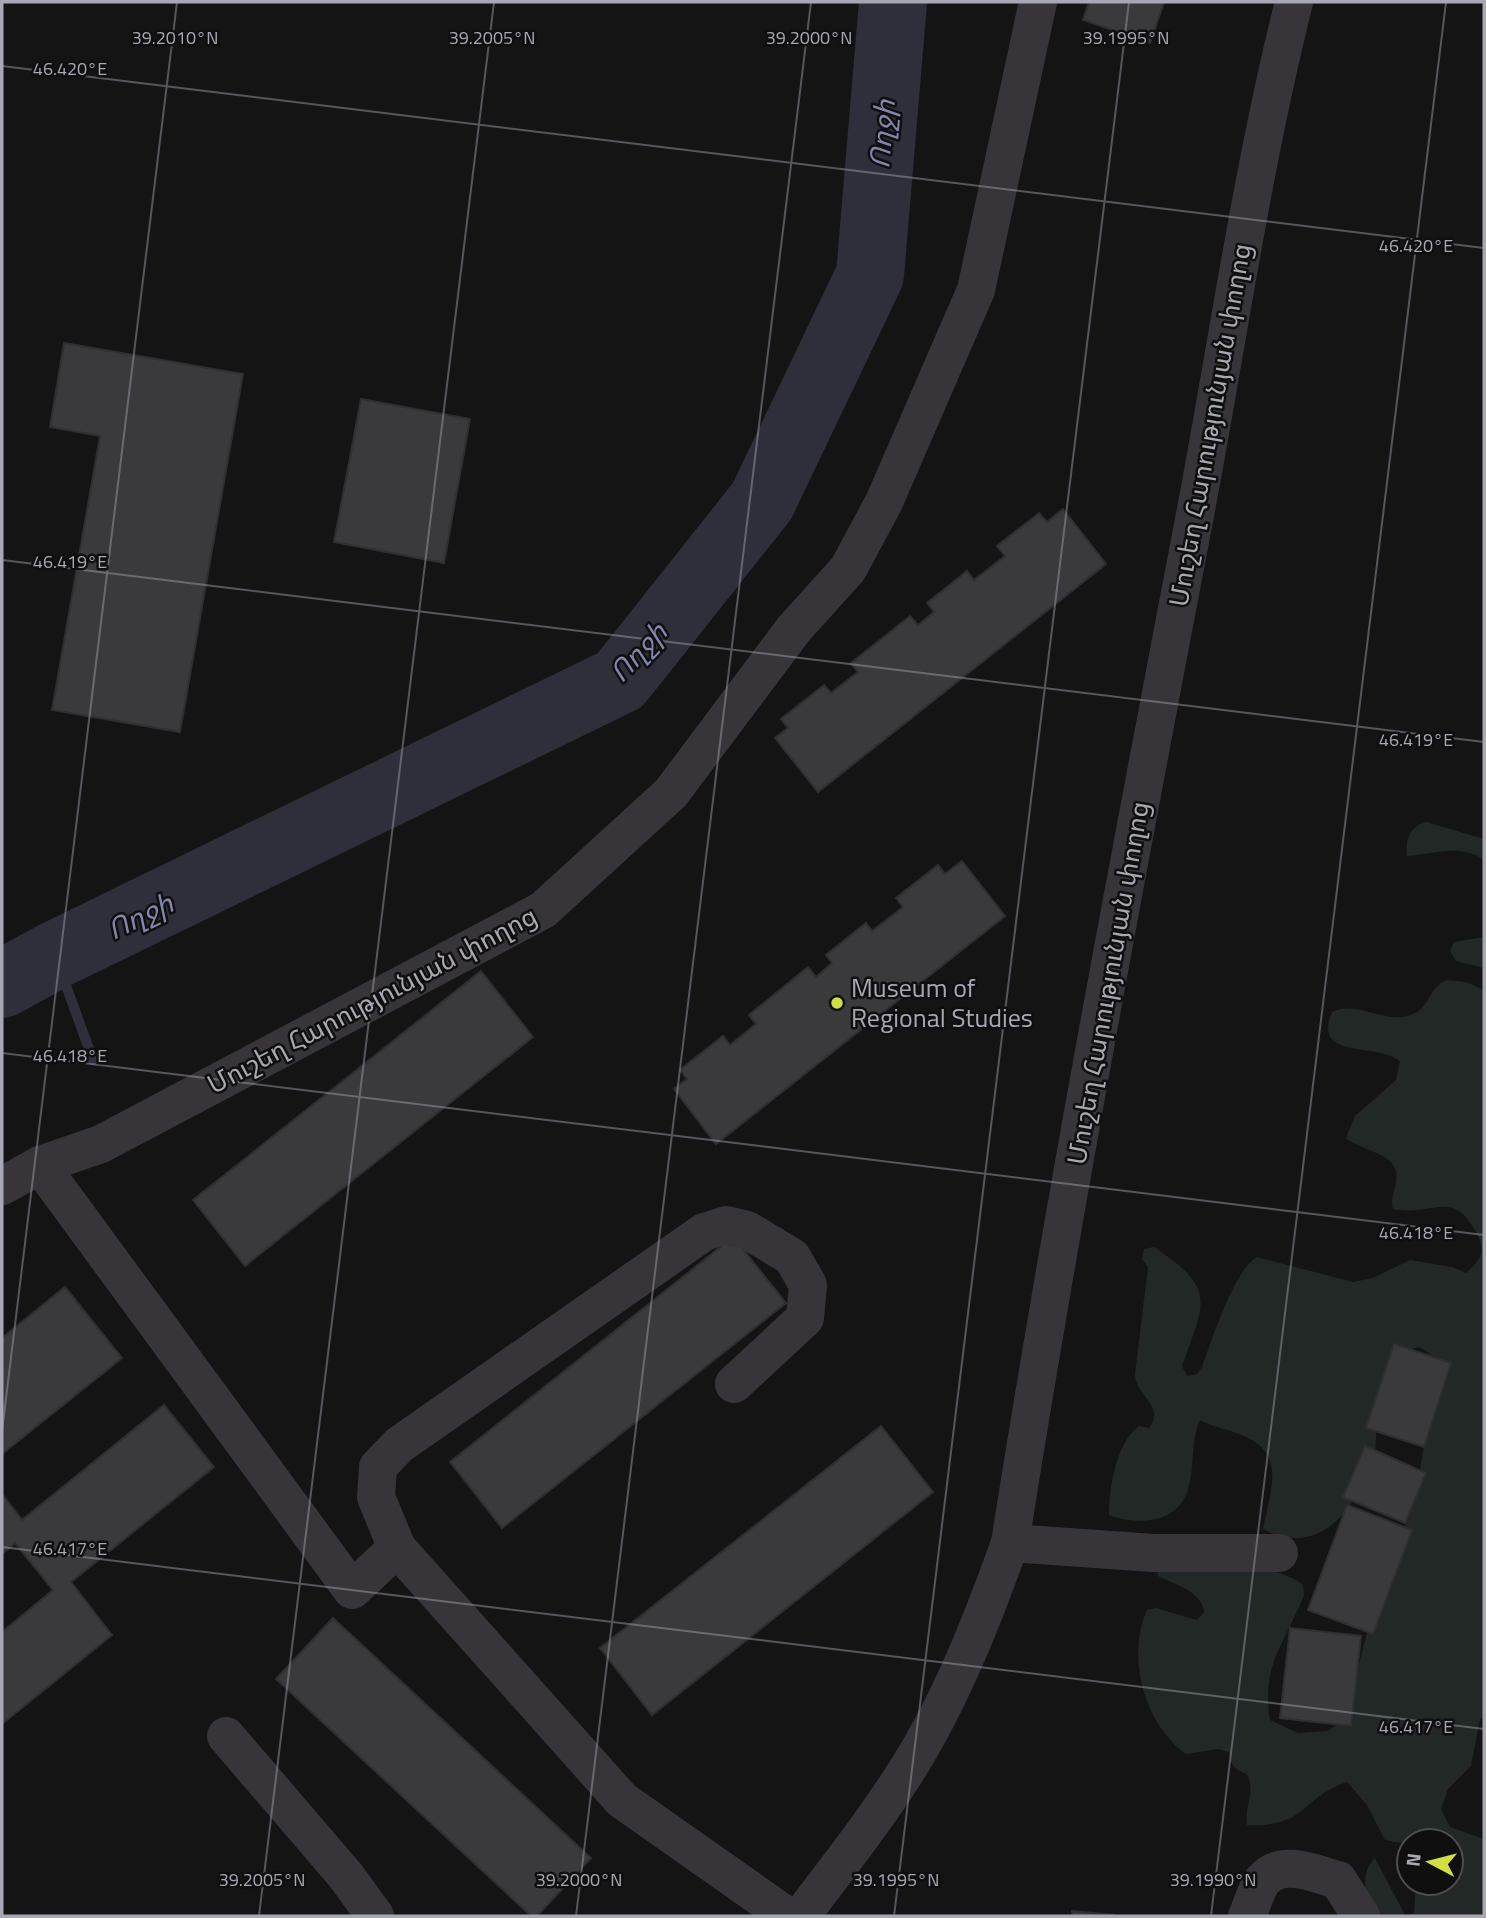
<svg xmlns="http://www.w3.org/2000/svg" width="1486" height="1918" viewBox="0 0 1486 1918" font-family="'Titillium Web','Noto Sans Armenian',sans-serif">
  <style>
    .green { fill: #212825 }
    .lines { fill: none; stroke-linecap: round; stroke-linejoin: round }
    .stream { stroke: #2e2f3a; stroke-width: 10 }
    .river { stroke: #2e2f3a; stroke-width: 68 }
    .building { fill: #3a393c; stroke: #2f2e31; stroke-width: 2 }
    .minor { stroke: #37353a; stroke-width: 38 }
    .ticks { fill: none; stroke: #a8a7b4; stroke-width: 2; stroke-opacity: 0.45 }
    .poi-dot { fill: #d2df42; stroke: #100f10; stroke-width: 2.5 }
    .labels { text-anchor: middle; stroke-width: 5; stroke-linejoin: round; paint-order: stroke }
    .street-label { font-size: 26px; fill: #a8a7b4; stroke: #100f10 }
    .poi-label { font-size: 26px; fill: #a8a7b4; stroke: #100f10; text-anchor: start }
    .water-label { font-size: 28px; font-style: italic; fill: #8186ac; stroke: #100f10 }
    .ticks-label { font-size: 18px; text-anchor: middle; fill: #a8a7b4; stroke: #100f10; stroke-width: 5; stroke-linejoin: round; paint-order: stroke }
  </style>
  <rect width="100%" height="100%" fill="#151415"/>
  <g class="green">
    <path d="M 1426,822 L 1484,839 L 1484,886 L 1484,860 C 1462,843 1432,854 1407,856 C 1406,839 1408,828 1426,822 Z"/>
    <path d="M 1484,937 L 1484,968 L 1456,961 L 1450,951 L 1454,942 Z"/>
    <path d="M 1447,980 L 1466,982 L 1484,990 L 1484,1716 L 1480,1719 L 1471,1766 L 1448,1789 L 1441,1809 L 1450,1827 L 1484,1839 L 1484,1916 L 1372,1916 C 1367,1895 1358,1875 1375,1858 L 1405,1915 L 1414,1913 L 1416,1883 L 1451,1883 L 1451,1841 L 1409,1841 L 1409,1848 L 1405,1844 L 1385,1840 L 1367,1805 L 1347,1782 C 1301,1797 1307,1828 1247,1825 C 1244,1806 1256,1792 1247,1774 C 1235,1770 1230,1765 1229,1752 L 1218,1749 L 1186,1754 C 1144,1724 1126,1657 1147,1610 L 1156,1608 L 1197,1620 L 1204,1612 C 1202,1591 1175,1585 1158,1576 L 1157,1567 C 1200,1568 1268,1558 1303,1585 L 1304,1595 C 1285,1644 1261,1664 1270,1720 L 1298,1733 L 1328,1731 L 1336,1725 L 1356,1675 L 1369,1625 L 1396,1555 L 1418,1482 L 1427,1427 L 1444,1367 L 1438,1359 L 1419,1347 L 1398,1353 C 1391,1377 1384,1401 1377,1425 C 1375,1435 1377,1447 1374,1457 C 1357,1507 1320,1560 1263,1529 C 1270,1491 1288,1452 1241,1435 C 1227,1429 1213,1427 1200,1420 C 1190,1442 1195,1468 1188,1490 C 1177,1524 1137,1526 1109,1515 C 1109,1487 1116,1443 1139,1426 L 1149,1428 C 1166,1406 1136,1397 1135,1374 L 1148,1267 L 1142,1259 L 1144,1249 L 1154,1247 C 1217,1289 1205,1301 1182,1366 L 1187,1376 L 1197,1374 L 1202,1367 C 1212,1340 1234,1270 1257,1257 L 1353,1282 L 1373,1278 L 1410,1260 L 1452,1267 L 1466,1273 C 1479,1262 1486,1253 1478,1236 C 1453,1186 1436,1217 1393,1209 C 1389,1196 1399,1184 1396,1171 C 1391,1152 1359,1150 1346,1138 L 1355,1116 L 1396,1080 L 1400,1061 C 1374,1042 1312,1060 1332,1012 C 1354,1001 1379,1020 1403,1017 C 1433,1012 1425,988 1447,980 Z"/>
  </g>
  <g class="lines">
    <path class="stream" d="M 55,955 L 93,1060"/>
    <path class="river" d="M 2,984 L 55,955 L 620,680 L 762,501 L 870,275 L 893,2"/>
  </g>
  <g class="building">
    <path d="M 1089,2 L 1164,2 L 1150,43 L 1083,20 Z"/>
    <path d="M 64,343 L 243,374 L 180,732 L 52,710 L 100,436 L 50,427 Z"/>
    <path d="M 361,399 L 470,419 L 444,563 L 334,542 Z"/>
    <path d="M 1063,509 L 1106,564 L 818,792 L 775,738 L 788,728 L 781,719 L 824,685 L 831,693 L 858,672 L 851,663 L 910,616 L 918,625 L 934,612 L 927,603 L 967,571 L 974,580 L 1005,556 L 997,546 L 1039,513 L 1047,522 Z"/>
    <path d="M 962,861 L 1005,916 L 716,1144 L 674,1089 L 687,1079 L 680,1070 L 723,1036 L 730,1045 L 756,1024 L 749,1015 L 808,967 L 816,977 L 832,963 L 826,955 L 866,923 L 872,931 L 903,907 L 896,898 L 938,865 L 945,874 Z"/>
    <path d="M 481,971 L 533,1037 L 245,1266 L 193,1200 Z"/>
    <path d="M 733,1237 L 786,1303 L 502,1528 L 450,1462 Z"/>
    <path d="M 65,1287 L 122,1358 L 2,1454 L 2,1338 Z"/>
    <path d="M 1394,1344 L 1451,1363 L 1424,1447 L 1366,1428 Z"/>
    <path d="M 164,1405 L 214,1467 L 71,1582 L 112,1635 L 2,1724 L 2,1632 L 53,1590 L 15,1543 L 2,1554 L 2,1494 L 22,1520 Z"/>
    <path d="M 881,1426 L 933,1492 L 652,1715 L 600,1648 Z"/>
    <path d="M 1365,1446 L 1426,1473 L 1405,1523 L 1343,1497 Z"/>
    <path d="M 1347,1505 L 1412,1530 L 1373,1634 L 1308,1610 Z"/>
    <path d="M 333,1618 L 591,1858 L 537,1916 L 531,1916 L 276,1679 Z"/>
    <path d="M 1290,1628 L 1361,1636 L 1351,1726 L 1280,1718 Z"/>
    <path d="M 1072,1911 L 1114,1915 L 1114,1916 L 1072,1916 Z"/>
  </g>
  <g class="lines">
    <g class="minor">
      <path d="M 40,1165 L 352,1590 L 397,1548"/>
      <path d="M 2,1186 L 40,1165 L 101,1144 L 543,910 L 671,793 L 793,630 L 848,569 L 884,502 L 976,290 L 1038,2"/>
      <path d="M 734,1384 L 805,1318 L 808,1285 L 792,1257 L 747,1230 L 726,1225 L 704,1232 L 399,1445 L 378,1467 L 376,1497 L 397,1548 L 622,1800 L 787,1916"/>
      <path d="M 1010,1543 L 1153,1553 L 1279,1553"/>
      <path d="M 226,1736 L 346,1876 L 375,1916"/>
      <path d="M 801,1916 C 842,1862 885,1808 919,1750 C 957,1685 985,1613 1010,1543 C 1064,1201 1129,860 1194,520 C 1227,347 1251,173 1294,2"/>
      <path d="M 1247,1916 C 1252,1906 1256,1889 1263,1880 C 1282,1858 1315,1874 1338,1880 L 1361,1916"/>
    </g>
  </g>
  <path class="ticks" d="M 2,66 L 1484,248M 2,560 L 1484,742M 2,1053 L 1484,1235M 2,1431 L 177,2M 2,1547 L 1484,1729M 259,1916 L 494,2M 576,1916 L 811,2M 894,1916 L 1129,2M 1211,1916 L 1446,2"/>
  <circle class="poi-dot" cx="837" cy="1003" r="7"/>
  <g class="labels">
    <g class="street-label">
      <text transform="translate(1210 425) rotate(-80)" y="9">Մուշեղ Հարությունյան փողոց</text>
      <text transform="translate(1108 983) rotate(-80)" y="9">Մուշեղ Հարությունյան փողոց</text>
      <text transform="translate(372 1000) rotate(-28)" y="9">Մուշեղ Հարությունյան փողոց</text>
    </g>
    <g class="poi-label">
      <text x="851" y="997">Museum of<tspan x="851" dy="30">Regional Studies</tspan></text>
    </g>
    <g class="water-label">
      <text transform="translate(882 134) rotate(-85)" y="10">Ողջի</text>
      <text transform="translate(638 652) rotate(-47)" y="10">Ողջի</text>
      <text transform="translate(140 916) rotate(-26)" y="10">Ողջի</text>
    </g>
  </g>
  <g class="ticks-label">
    <text x="175" y="44">39.2010°N</text>
    <text x="492" y="44">39.2005°N</text>
    <text x="809" y="44">39.2000°N</text>
    <text x="1126" y="44">39.1995°N</text>
    <text x="70" y="75">46.420°E</text>
    <text x="1416" y="252">46.420°E</text>
    <text x="70" y="568">46.419°E</text>
    <text x="1416" y="746">46.419°E</text>
    <text x="70" y="1062">46.418°E</text>
    <text x="1416" y="1239">46.418°E</text>
    <text x="70" y="1555">46.417°E</text>
    <text x="1416" y="1733">46.417°E</text>
    <text x="262" y="1886">39.2005°N</text>
    <text x="579" y="1886">39.2000°N</text>
    <text x="896" y="1886">39.1995°N</text>
    <text x="1213" y="1886">39.1990°N</text>
  </g>
  <rect width="1486" height="1918" fill="none" stroke="#a8a7b4" stroke-width="7"/>
  <g transform="translate(1430 1862) rotate(277)"><circle r="33" fill="#100f10" stroke="#4d4c52" stroke-width="2"/>
  <path d="M0-5L12 26L0 18L-12 26Z" fill="#d2df42"/>
  <text y="-10" font-size="19" font-weight="bold" text-anchor="middle" fill="#a8a7b4">N</text>
  </g>
</svg>
